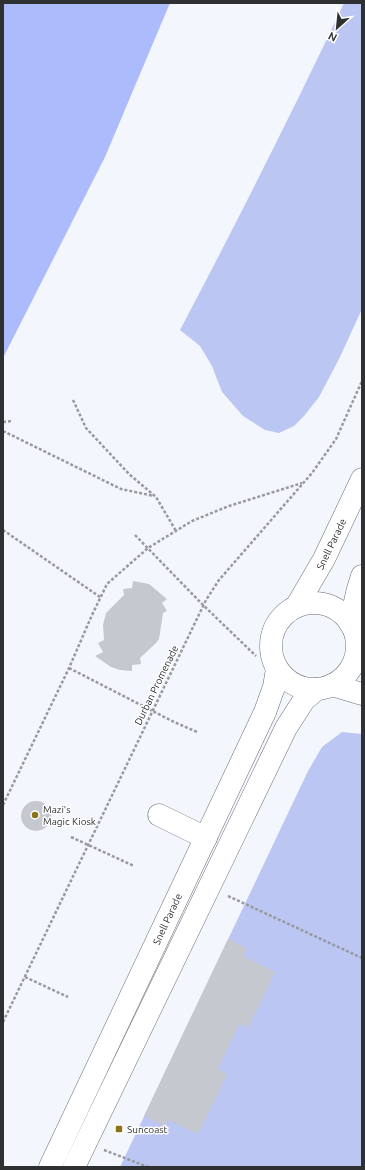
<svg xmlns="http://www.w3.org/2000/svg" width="365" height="1170" viewBox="0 0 365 1170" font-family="Ubuntu,sans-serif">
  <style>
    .green { fill: #bbc6f3 }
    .water { fill: #acbbfb }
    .building { fill: #c6c8cf }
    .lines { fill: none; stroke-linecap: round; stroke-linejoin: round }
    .minor-casing { stroke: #6d6f75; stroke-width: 23 }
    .major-casing { stroke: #6d6f75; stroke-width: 23 }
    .path { stroke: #989a9f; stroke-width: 2.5; stroke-dasharray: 3 2; stroke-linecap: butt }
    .minor { stroke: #fff; stroke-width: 22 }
    .major { stroke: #fff; stroke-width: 22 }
    .poi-dot { fill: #8b7418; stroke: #fff; stroke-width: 1.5 }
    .labels { text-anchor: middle; stroke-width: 3; stroke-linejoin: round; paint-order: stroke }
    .street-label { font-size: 10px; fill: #2f3032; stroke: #fff }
    .poi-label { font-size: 10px; fill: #2f3032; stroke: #fff; text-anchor: start }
  </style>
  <rect width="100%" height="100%" fill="#f4f6fe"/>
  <g class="green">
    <path d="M 344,3 L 362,3 L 362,309 L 339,359 L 319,397 L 304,416 L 294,426 L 279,433 L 265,430 L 243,416 L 222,392 L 212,366 L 200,346 L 180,330 C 237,222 292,113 344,3 Z"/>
    <path d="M 342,732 L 362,734 L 362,1167 L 120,1167 L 308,771 L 322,747 Z"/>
  </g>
  <path class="water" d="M 3,3 L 170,3 L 105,157 L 3,358 Z"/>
  <g class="building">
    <path d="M 133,581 L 149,584 L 167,599 L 162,603 L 167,611 L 163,613 L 159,639 L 156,643 L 140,658 L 141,664 L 132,665 L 132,671 L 120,670 L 111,667 L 95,656 L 103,652 L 98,643 L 104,640 L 103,625 L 106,613 L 124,595 L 123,589 L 132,588 Z"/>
    <circle cx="36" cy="816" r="15"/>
    <path d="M 228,939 L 247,948 L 243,956 L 275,972 L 248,1028 L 239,1024 L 218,1069 L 227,1074 L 198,1134 L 168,1120 L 164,1126 L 144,1116 Z"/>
  </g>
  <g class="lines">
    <defs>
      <g id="minor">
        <path d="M 159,815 L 206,838"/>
        <path d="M 50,1167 L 265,712 L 274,687 L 277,669"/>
        <path d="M 74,1167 L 286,728 L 304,700 L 317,689"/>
      </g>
      <g id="major">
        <circle cx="314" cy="646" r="43"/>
        <path d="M 296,607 L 324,559 L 362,479"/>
        <path d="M 350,623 L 358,589 L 362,576"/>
        <path d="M 332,685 L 362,694"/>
      </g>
    </defs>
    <use href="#minor" class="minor-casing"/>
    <use href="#major" class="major-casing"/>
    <g class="path">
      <path d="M 73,400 L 86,428 L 129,474 L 156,497 L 176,531"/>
      <path d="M 3,422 L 12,421"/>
      <path d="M 3,431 L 121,489 L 154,496"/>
      <path d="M 3,530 L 100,597"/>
      <path d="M 135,535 L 203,605 L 256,656"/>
      <path d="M 69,668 L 174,722 L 197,732"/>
      <path d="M 3,805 L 69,668 L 92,615 L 107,584 L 148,548 L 192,521 L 229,506 L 302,483"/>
      <path d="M 71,837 L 134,866"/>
      <path d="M 228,896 L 362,958"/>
      <path d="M 25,977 L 68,997"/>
      <path d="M 3,1022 L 206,600 L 219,580 L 312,473 L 336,439 L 362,381"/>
      <path d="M 104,1150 L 148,1167"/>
    </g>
    <use href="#minor" class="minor"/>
    <use href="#major" class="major"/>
  </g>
  <g class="poi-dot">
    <circle cx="35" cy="815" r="4"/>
    <rect x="115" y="1125" width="8" height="8" rx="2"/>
  </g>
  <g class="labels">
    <g class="street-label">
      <text transform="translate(331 544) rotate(-64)" y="4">Snell Parade</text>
      <text transform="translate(156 685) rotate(-64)" y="4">Durban Promenade</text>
      <text transform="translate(167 919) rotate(-65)" y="4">Snell Parade</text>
    </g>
    <g class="poi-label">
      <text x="43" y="813">Mazi's<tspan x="43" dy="12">Magic Kiosk</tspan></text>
      <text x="127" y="1133">Suncoast</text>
    </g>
  </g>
  <rect width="365" height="1170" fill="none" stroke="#2f3032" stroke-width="8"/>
  <g transform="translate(337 28) rotate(207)" stroke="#ffffff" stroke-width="3" paint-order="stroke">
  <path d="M0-3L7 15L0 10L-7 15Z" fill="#2f3032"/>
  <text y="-6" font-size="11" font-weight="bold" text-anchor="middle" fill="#2f3032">N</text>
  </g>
</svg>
